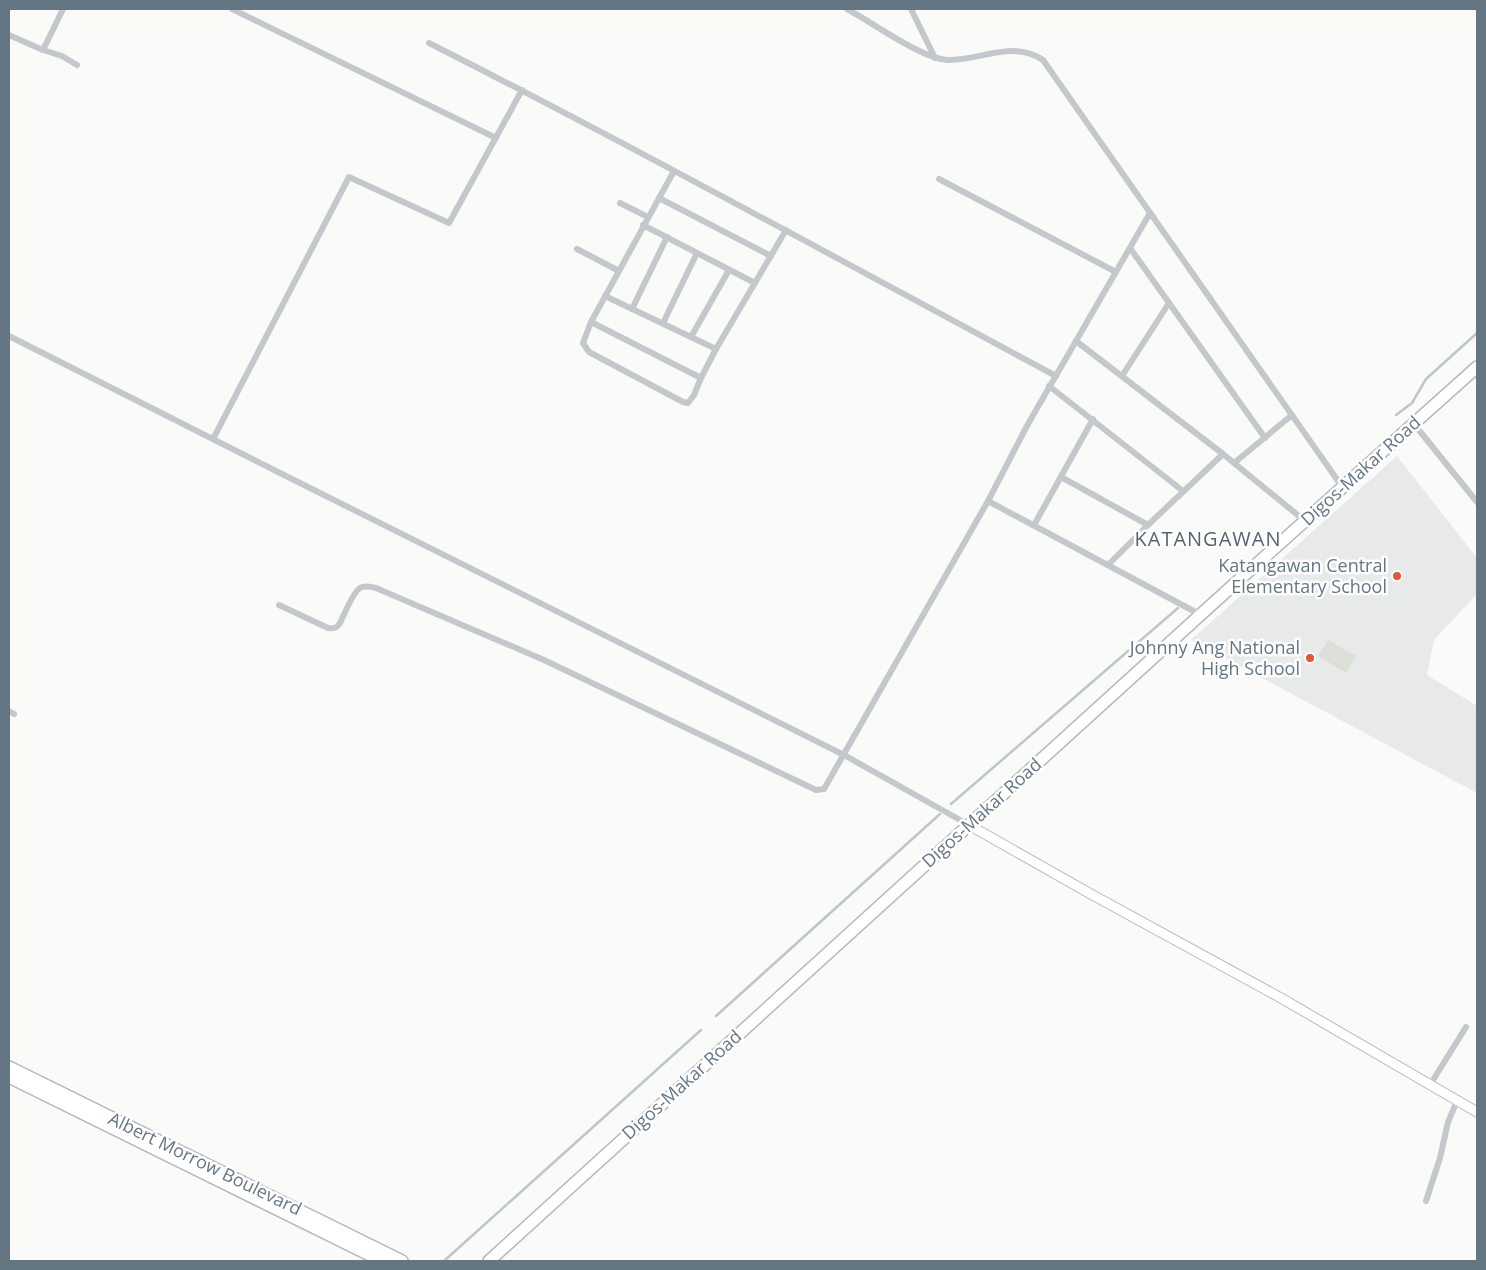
<svg xmlns="http://www.w3.org/2000/svg" width="1486" height="1270" viewBox="0 0 1486 1270" font-family="'Open Sans',sans-serif">
  <style>
    .built { fill: #e8e9e9 }
    .green { fill: #dadfd7 }
    .lines { fill: none; stroke-linecap: round; stroke-linejoin: round }
    .stream { stroke: #bbc7cb; stroke-width: 2.5 }
    .secondary-casing { stroke: #b3babf; stroke-width: 11 }
    .highway-casing { stroke: #b4b9bd; stroke-width: 14 }
    .street { stroke: #c3c8cc; stroke-width: 6 }
    .secondary { stroke: #fff; stroke-width: 9 }
    .highway { stroke: #fff; stroke-width: 11 }
    .poi-dot { fill: #e4572e; stroke: #fff; stroke-width: 2 }
    .labels { text-anchor: middle; stroke-width: 5; stroke-linejoin: round; paint-order: stroke }
    .street-label { font-size: 18px; fill: #657683; stroke: #fff }
    .poi-label { font-size: 18px; fill: #657683; stroke: #fff; text-anchor: end }
    .quarter-label { font-size: 20px; letter-spacing: 1px; fill: #57646e; stroke: #fff }
  </style>
  <rect width="100%" height="100%" fill="#fafaf8"/>
  <path class="built" d="M 1397,456 L 1477,558 L 1477,594 L 1434,640 L 1427,675 L 1477,706 L 1477,793 L 1191,640 Z"/>
  <path class="green" d="M 1328,640 L 1356,656 L 1346,673 L 1318,656 Z"/>
  <g class="lines">
    <g class="stream">
      <path d="M 1396,415 L 1412,403 L 1426,379 L 1477,333"/>
      <path d="M 951,804 L 1178,608"/>
      <path d="M 716,1016 L 940,814"/>
      <path d="M 444,1261 L 701,1030"/>
    </g>
    <defs>
      <path id="secondary" d="M 969,825 L 1089,893 L 1281,998 L 1477,1112"/>
      <g id="highway">
        <path d="M 9,1067 L 402,1261"/>
        <path d="M 9,1077 L 382,1261"/>
        <path d="M 489,1261 L 1230,588 L 1477,367"/>
      </g>
    </defs>
    <use href="#secondary" class="secondary-casing"/>
    <use href="#highway" class="highway-casing"/>
    <g class="street">
      <path d="M 232,9 L 496,138"/>
      <path d="M 847,9 C 872,22 923,60 949,60 C 980,60 1015,40 1043,60 L 1343,488"/>
      <path d="M 911,9 L 935,58"/>
      <path d="M 9,35 L 43,50 L 62,56 L 77,65"/>
      <path d="M 429,43 C 640,150 847,264 1056,376"/>
      <path d="M 43,50 L 63,9"/>
      <path d="M 674,171 L 591,322 L 583,343 L 589,352 L 683,402 L 688,403 L 694,395 L 701,378 L 716,349 L 786,230"/>
      <path d="M 939,179 L 1116,272"/>
      <path d="M 659,198 L 771,256"/>
      <path d="M 620,203 L 648,217"/>
      <path d="M 643,225 L 755,283"/>
      <path d="M 1130,248 L 1265,438"/>
      <path d="M 577,249 L 619,271"/>
      <path d="M 605,296 L 716,349"/>
      <path d="M 632,309 L 667,237"/>
      <path d="M 591,322 L 701,378"/>
      <path d="M 663,323 L 697,253"/>
      <path d="M 9,336 L 284,475 L 844,755 L 969,825"/>
      <path d="M 691,337 L 729,270"/>
      <path d="M 1076,341 L 1223,454 L 1305,521"/>
      <path d="M 1122,376 L 1169,303"/>
      <path d="M 1049,386 L 1183,491"/>
      <path d="M 1414,424 L 1477,502"/>
      <path d="M 213,439 L 349,177 L 449,223 L 522,90"/>
      <path d="M 1234,463 L 1292,415"/>
      <path d="M 1061,477 L 1148,525"/>
      <path d="M 988,501 L 1201,615"/>
      <path d="M 1034,525 L 1093,419"/>
      <path d="M 1109,564 L 1148,525 L 1223,454"/>
      <path d="M 279,605 L 328,628 C 334,629 337,628 340,623 C 344,615 353,592 360,588 C 365,585 371,587 376,588 L 544,660 L 816,790 L 824,789 L 988,501 L 1028,424 L 1150,213"/>
      <path d="M 9,711 L 14,714"/>
      <path d="M 1430,1085 L 1466,1027"/>
      <path d="M 1426,1201 L 1440,1158 L 1448,1122 L 1457,1101"/>
    </g>
    <use href="#secondary" class="secondary"/>
    <use href="#highway" class="highway"/>
  </g>
  <g class="poi-dot">
    <circle cx="1397" cy="576" r="5"/>
    <circle cx="1310" cy="658" r="5"/>
  </g>
  <g class="labels">
    <g class="street-label">
      <text transform="translate(1361 471) rotate(-42)" y="6">Digos-Makar Road</text>
      <text transform="translate(982 813) rotate(-42)" y="6">Digos-Makar Road</text>
      <text transform="translate(682 1085) rotate(-42)" y="6">Digos-Makar Road</text>
      <text transform="translate(205 1164) rotate(26)" y="6">Albert Morrow Boulevard</text>
    </g>
    <g class="poi-label">
      <text x="1387" y="572">Katangawan Central<tspan x="1387" dy="21">Elementary School</tspan></text>
      <text x="1300" y="654">Johnny Ang National<tspan x="1300" dy="21">High School</tspan></text>
    </g>
    <g class="quarter-label">
      <text x="1208" y="546">KATANGAWAN</text>
    </g>
  </g>
  <rect width="1486" height="1270" fill="none" stroke="#657683" stroke-width="20"/>
</svg>
